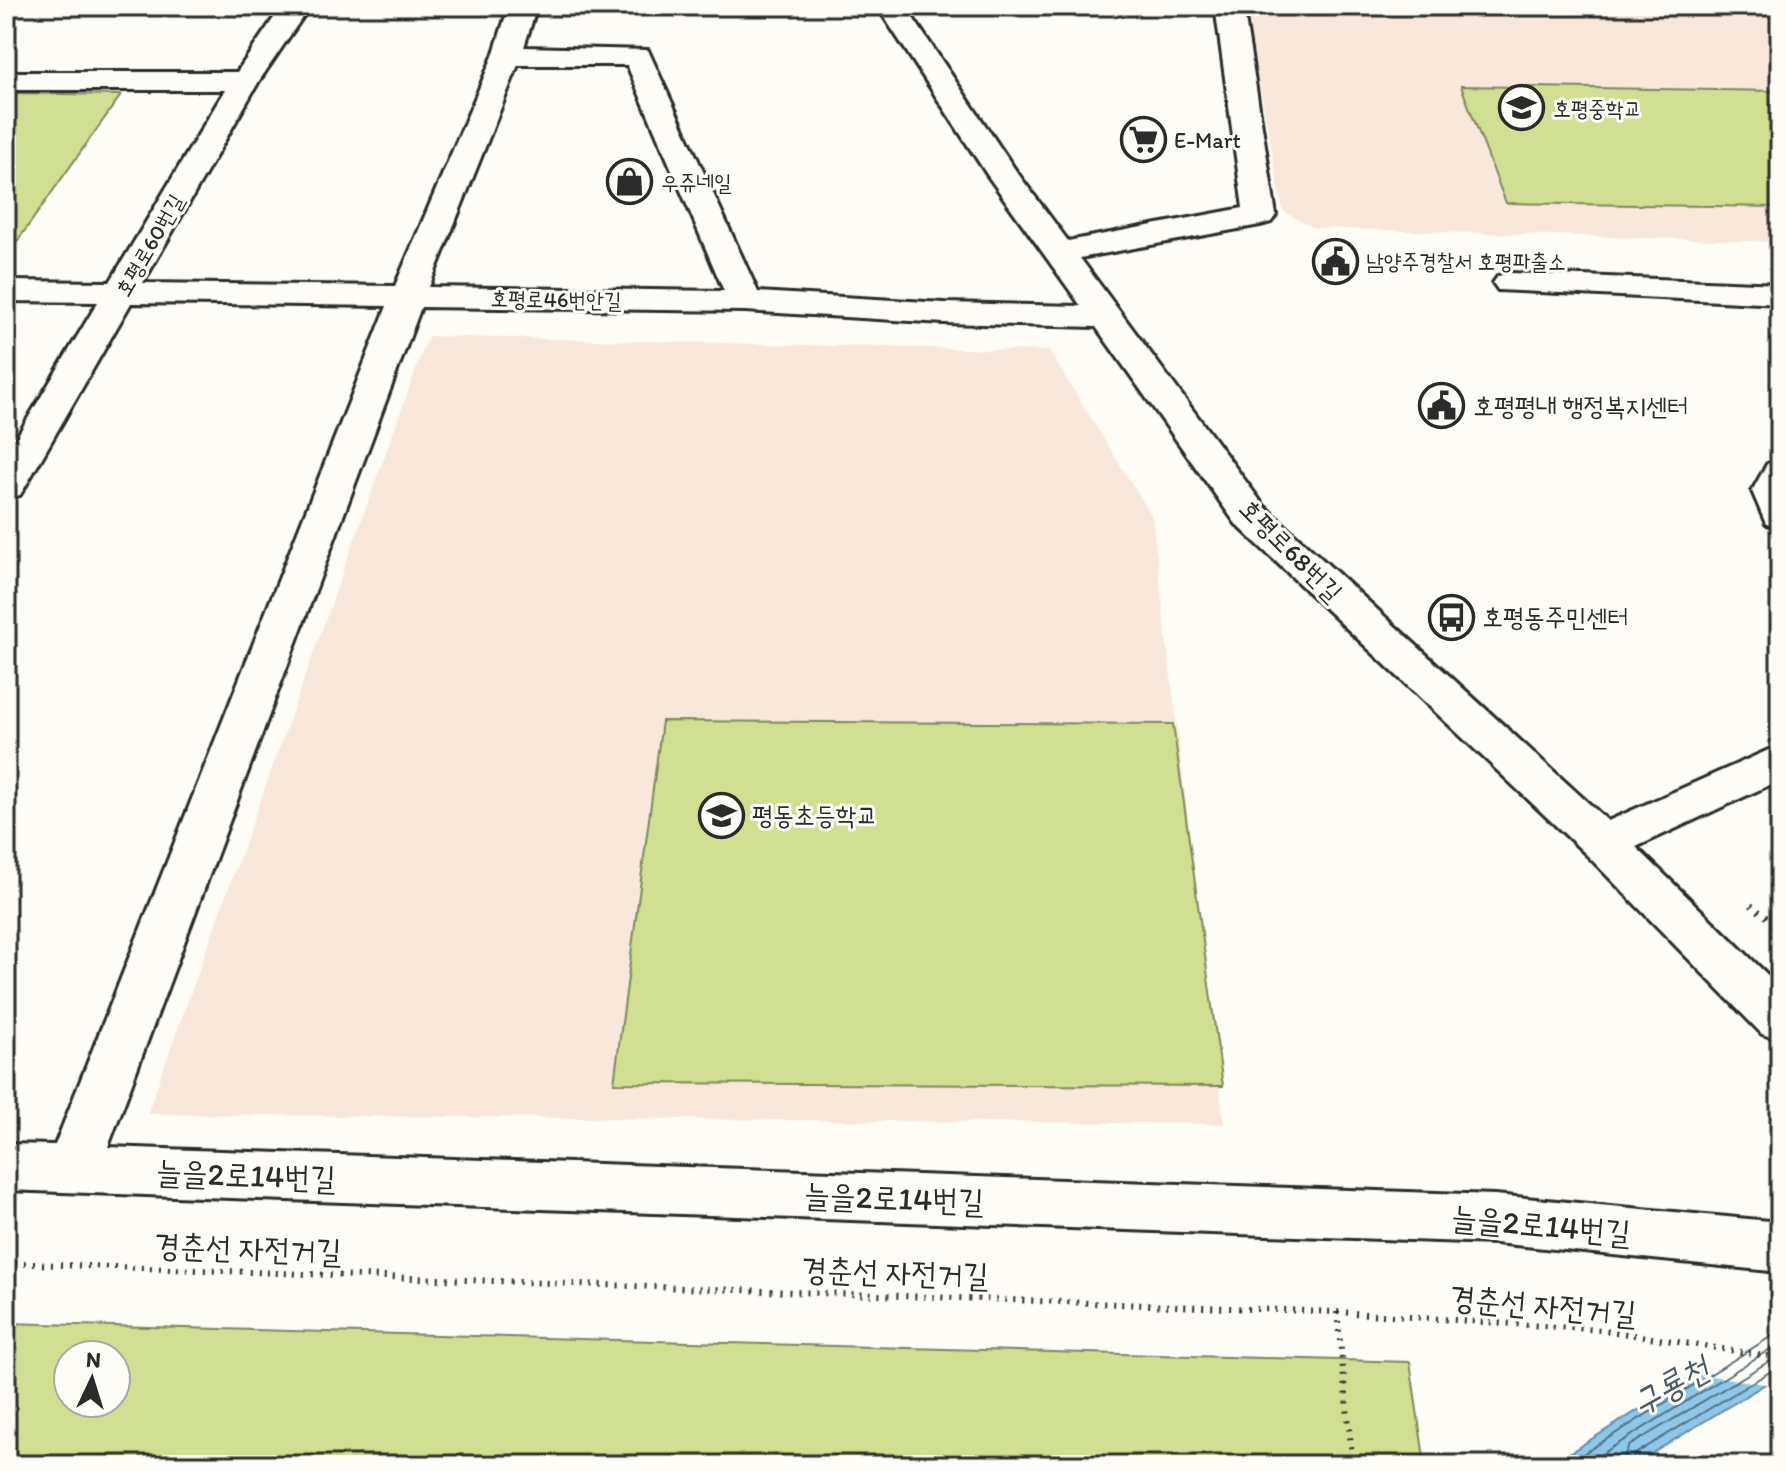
<svg xmlns="http://www.w3.org/2000/svg" width="1786" height="1471" viewBox="0 0 1786 1471" font-family="Itim,'Poor Story',sans-serif">
  <style>
    .built { fill: #f7e8db }
    .green { fill: #d0df92; stroke: #7e855e; stroke-width: 2; fill-rule: evenodd }
    .water { fill: #8dc8ec; stroke: #66899f; stroke-width: 2 }
    .pier { fill: #fdfcf7 }
    .lines { fill: none; stroke-linecap: round; stroke-linejoin: round }
    .shore { stroke: #526a78; stroke-width: 2 }
    .minor-casing { stroke: #2b2b2b; stroke-width: 6 }
    .path { stroke: #2b2b2b; stroke-width: 6; stroke-dasharray: 2 7; stroke-linecap: butt }
    .minor { fill: #fdfcf7; fill-rule: evenodd }
    .labels { text-anchor: middle; stroke-width: 6; stroke-linejoin: round; paint-order: stroke }
    .far-poi-label { font-size: 22px; fill: #2b2b2b; stroke: #fdfcf7; text-anchor: start }
    .far-street-label { font-size: 22px; fill: #2b2b2b; stroke: #fdfcf7 }
    .poi-label { font-size: 26px; fill: #2b2b2b; stroke: #fdfcf7; text-anchor: start }
    .street-label { font-size: 26px; fill: #2b2b2b; stroke: #fdfcf7 }
    .near-street-label { font-size: 32px; fill: #2b2b2b; stroke: #fdfcf7 }
    .near-water-label { font-size: 34px; font-style: italic; fill: #485a65; stroke: #fdfcf7 }
  </style>
  <rect width="100%" height="100%" fill="#fdfcf7"/>
  <filter id="ink" filterUnits="userSpaceOnUse"><feTurbulence type="fractalNoise" baseFrequency=".0125" numOctaves="2"/><feDisplacementMap in="SourceGraphic" scale="16" xChannelSelector="R" yChannelSelector="G"/><feConvolveMatrix kernelMatrix="1 2 1 2 8 2 1 2 1" color-interpolation-filters="sRGB"/></filter>
  <g filter="url(#ink)">
    <g class="built">
      <path d="M 1245,6 L 1780,6 L 1780,242 L 1314,228 L 1283,211 Z"/>
      <path d="M 428,336 L 1049,351 L 1152,516 L 1224,1124 L 147,1114 Z"/>
    </g>
    <g class="green">
      <path d="M 1461,86 L 1780,91 L 1780,207 L 1506,203 Z"/>
      <path d="M 6,93 L 121,95 L 6,257 Z"/>
      <path d="M 662,721 L 1173,724 L 1223,1086 L 614,1083 Z"/>
      <path d="M 6,1323 L 1410,1362 L 1425,1465 L 6,1465 ZM 68,1355 L 116,1355 L 116,1403 L 68,1403 Z"/>
    </g>
    <path class="water" d="M 1780,1322 L 1780,1375 L 1633,1465 L 1550,1465 Z"/>
    <path class="pier" d="M 1780,1318 L 1780,1380 L 1772,1385 L 1690,1373 Z"/>
    <g class="lines">
      <g class="shore">
        <path d="M 1565,1465 L 1780,1331"/>
        <path d="M 1584,1465 L 1780,1343"/>
        <path d="M 1620,1465 L 1629,1446 L 1768,1362 L 1780,1359"/>
        <path d="M 1631,1465 L 1635,1454 L 1773,1370 L 1780,1369"/>
      </g>
      <defs>
        <g id="minor">
          <path d="M 282,6 L 310,6 L 259,81 L 143,283 L 395,286 L 493,56 L 509,6 L 537,6 L 524,47 L 648,50 L 758,292 L 944,303 L 1081,306 L 988,176 L 877,6 L 905,6 L 1016,171 L 1068,241 L 1243,208 L 1215,6 L 1243,6 L 1276,215 L 1271,222 L 1260,225 L 1080,258 L 1264,506 L 1608,821 L 1780,745 L 1780,780 L 1636,847 L 1780,987 L 1780,1040 L 1762,1034 L 1587,855 L 1236,524 L 1096,327 L 944,323 L 745,311 L 421,307 L 108,1147 L 1495,1195 L 1780,1222 L 1780,1272 L 1495,1243 L 6,1190 L 6,1144 L 55,1145 L 387,306 L 131,303 L 25,487 L 20,495 L 6,499 L 6,455 L 98,302 L 6,301 L 6,281 L 110,282 L 225,90 L 6,90 L 6,72 L 237,72 ZM 518,65 L 627,65 L 724,291 L 429,287 Z"/>
          <path d="M 1510,273 L 1780,284 L 1780,304 L 1498,290 L 1493,283 L 1498,276 Z"/>
          <path d="M 1780,460 L 1780,527 L 1766,524 L 1752,491 L 1767,464 Z"/>
        </g>
      </defs>
      <use href="#minor" class="minor-casing"/>
      <g class="path">
        <path d="M 1751,905 L 1780,928"/>
        <path d="M 6,1263 L 1337,1312 L 1602,1330 L 1780,1358"/>
        <path d="M 1337,1312 L 1353,1465"/>
        <path d="M 6,1460 L 20,1465"/>
      </g>
      <use href="#minor" class="minor"/>
    </g>
  </g>
  <defs>
    <symbol id="school-ring" viewBox="-11 -11 22 22"><circle r="9.5" fill="#fdfcf7" stroke="#2b2b2b" stroke-width="1.5"/><path d="M0-5L7-2L0 1L-7-2ZM-4 1L0 2.5L4 1V4Q0 6-4 4Z" fill="#2b2b2b"/></symbol>
    <symbol id="supermarket-ring" viewBox="-11 -11 22 22"><circle r="9.5" fill="#fdfcf7" stroke="#2b2b2b" stroke-width="1.5"/><path d="M-6-5.5h2.5l.6 2H6L4.5 2H-2.5L-4.4-4H-6ZM-1.5 3.2a1.3 1.3 0 1 0 .1 0ZM3 3.2a1.3 1.3 0 1 0 .1 0Z" fill="#2b2b2b"/></symbol>
    <symbol id="shop-ring" viewBox="-11 -11 22 22"><circle r="9.5" fill="#fdfcf7" stroke="#2b2b2b" stroke-width="1.5"/><path d="M-5-2.5h2.3a2.7 3.5 0 0 1 5.4 0H5L5.5 6h-11ZM-1.5-2.5h3a1.5 2.3 0 0 0-3 0Z" fill="#2b2b2b"/></symbol>
    <symbol id="civic-ring" viewBox="-11 -11 22 22"><circle r="9.5" fill="#fdfcf7" stroke="#2b2b2b" stroke-width="1.5"/><path d="M-.6-6.5H3V-4.5H.6V-3L4-1V1h2V6H-6V1h2V-1L-.6-3ZM-1.2 2.5V6h2.4V2.5Z" fill="#2b2b2b"/></symbol>
    <symbol id="bus-ring" viewBox="-11 -11 22 22"><circle r="9.5" fill="#fdfcf7" stroke="#2b2b2b" stroke-width="1.5"/><path d="M-5-6H5V4H4V6H2V4H-2V6H-4V4H-5ZM-3.5-4V0h7V-4ZM-3.5 1.2v1.5H-2V1.2ZM2 1.2v1.5H3.5V1.2Z" fill="#2b2b2b"/></symbol>
  </defs>
  <g fill-rule="evenodd">
    <use href="#school-ring" x="1496" y="82" width="51" height="51"/>
    <use href="#supermarket-ring" x="1118" y="114" width="51" height="51"/>
    <use href="#shop-ring" x="604" y="156" width="51" height="51"/>
    <use href="#civic-ring" x="1310" y="236" width="51" height="51"/>
    <use href="#civic-ring" x="1416" y="380" width="51" height="51"/>
    <use href="#bus-ring" x="1426" y="592" width="51" height="51"/>
    <use href="#school-ring" x="696" y="790" width="51" height="51"/>
  </g>
  <g class="labels">
    <g class="far-poi-label">
      <text x="1553" y="116">호평중학교</text>
      <text x="1174" y="148">E-Mart</text>
      <text x="661" y="190">우쥬네일</text>
      <text x="1366" y="269">남양주경찰서 호평파출소</text>
    </g>
    <g class="far-street-label">
      <text transform="translate(149 245) rotate(-60)" y="8">호평로60번길</text>
      <text transform="translate(556 299) rotate(1)" y="8">호평로46번안길</text>
    </g>
    <g class="poi-label">
      <text x="1473" y="415">호평평내 행정복지센터</text>
      <text x="1482" y="626">호평동주민센터</text>
      <text x="752" y="824">평동초등학교</text>
    </g>
    <g class="street-label">
      <text transform="translate(1291 550) rotate(45)" y="9">호평로68번길</text>
    </g>
    <g class="near-street-label">
      <text transform="translate(246 1175) rotate(2)" y="11">늘을2로14번길</text>
      <text transform="translate(894 1198) rotate(2)" y="11">늘을2로14번길</text>
      <text transform="translate(1541 1225) rotate(5)" y="11">늘을2로14번길</text>
      <text transform="translate(248 1248) rotate(2)" y="11">경춘선 자전거길</text>
      <text transform="translate(895 1272) rotate(2)" y="11">경춘선 자전거길</text>
      <text transform="translate(1543 1305) rotate(5)" y="11">경춘선 자전거길</text>
    </g>
    <g class="near-water-label">
      <text transform="translate(1670 1385) rotate(-29)" y="12">구룡천</text>
    </g>
  </g>
  <rect width="1786" height="1471" fill="none" stroke="#fdfcf7" stroke-width="32"/>
  <rect x="16" y="16" width="1754" height="1439" fill="none" stroke="#2b2b2b" stroke-width="3" filter="url(#ink)"/>
  <g transform="translate(92 1379) rotate(4)"><circle r="38" fill="#fdfcf7" stroke="#a9a8a5" stroke-width="2"/>
  <path d="M0-6L14 30L0 20L-14 30Z" fill="#2b2b2b"/>
  <text y="-12" font-size="22" font-weight="bold" text-anchor="middle" fill="#2b2b2b">N</text>
  </g>
</svg>
